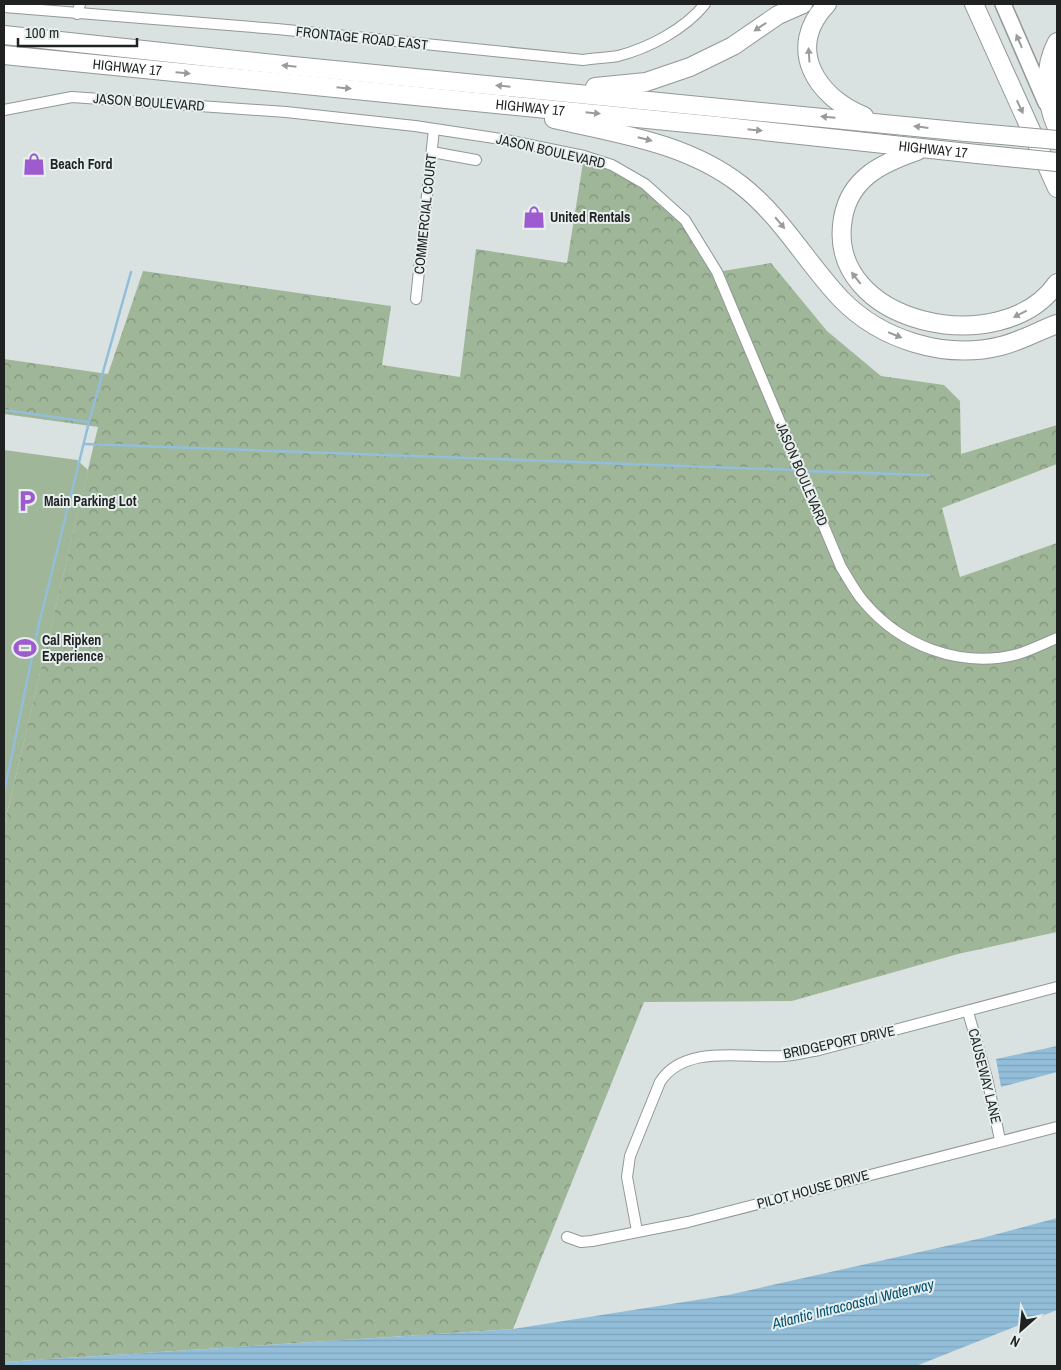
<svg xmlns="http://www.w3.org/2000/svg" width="1061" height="1370" viewBox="0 0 1061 1370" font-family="'Archivo Narrow',sans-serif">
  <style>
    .grass { fill: #9fb698 }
    .forest { fill: url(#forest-crowns) }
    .water { fill: url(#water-rules) }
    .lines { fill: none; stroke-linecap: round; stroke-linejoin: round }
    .stream { stroke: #93bed9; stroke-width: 2.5 }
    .street-casing { stroke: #919897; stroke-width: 12 }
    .primary-casing { stroke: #919897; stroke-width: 18 }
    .highway-casing { stroke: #919897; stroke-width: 20 }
    .street { stroke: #fff; stroke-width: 10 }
    .primary { stroke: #fff; stroke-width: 15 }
    .highway { stroke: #fff; stroke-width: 18 }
    .highway-bridge-casing { stroke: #919897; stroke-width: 20; stroke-linecap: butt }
    .highway-bridge { stroke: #fff; stroke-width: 18 }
    .oneway { fill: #9a9c9b }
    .labels { text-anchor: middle; stroke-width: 4; stroke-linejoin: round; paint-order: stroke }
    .street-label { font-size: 14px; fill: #1f2221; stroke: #e7efee }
    .poi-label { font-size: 14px; font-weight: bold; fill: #1f2221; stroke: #e7efee; text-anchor: start }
    .water-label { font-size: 15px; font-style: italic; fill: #005174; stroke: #e7efee }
  </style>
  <defs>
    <pattern id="forest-crowns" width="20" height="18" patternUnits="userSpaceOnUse" patternTransform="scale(1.25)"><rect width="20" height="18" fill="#9fb698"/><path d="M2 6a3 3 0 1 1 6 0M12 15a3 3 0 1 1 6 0" fill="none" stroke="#81947c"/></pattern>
    <pattern id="water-rules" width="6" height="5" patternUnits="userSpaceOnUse" patternTransform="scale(1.25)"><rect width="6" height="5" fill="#93bed9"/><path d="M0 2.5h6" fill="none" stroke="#7ea3ba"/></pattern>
  </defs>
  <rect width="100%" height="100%" fill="#dae2e1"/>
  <path class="grass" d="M 4,450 L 77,460 L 88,470 L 4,826 Z"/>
  <path class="forest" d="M 584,156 L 612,165 L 685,220 L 717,272 L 771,263 L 827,331 L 881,376 L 944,385 L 960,401 L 961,454 L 1057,425 L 1057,464 L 942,508 L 960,577 L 1057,543 L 1057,932 L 958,954 L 792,1001 L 644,1002 L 513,1329 L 4,1362 L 4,826 L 98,427 L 4,414 L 4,359 L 108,374 L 143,271 L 391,306 L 382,365 L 460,377 L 476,249 L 567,263 Z"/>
  <g class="water">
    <path d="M 1057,1046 L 1057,1072 L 1001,1087 L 996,1059 Z"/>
    <path d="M 1057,1218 L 1057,1310 L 916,1366 L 4,1366 L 4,1362 L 513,1329 L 728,1295 L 982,1238 Z"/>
  </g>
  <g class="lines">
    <g class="stream">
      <path d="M 4,410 L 89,422"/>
      <path d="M 84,444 L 793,470"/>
      <path d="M 807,471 L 929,475"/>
      <path d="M 4,793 L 38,628 L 89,422 L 131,272"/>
    </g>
    <defs>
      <g id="street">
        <path d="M 4,7 L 277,29 L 583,60 C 595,58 607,58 618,56 C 649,48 685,29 705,4"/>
        <path d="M 77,14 L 80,4"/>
        <path d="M 4,110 L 72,97 L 286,112 L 415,126 L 501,139 L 584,156 L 612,165 L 645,184 L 685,220 L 717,272 L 841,567 C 848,578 855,592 864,602 C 901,646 961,669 1018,654 C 1031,650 1045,643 1057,638"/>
        <path d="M 432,152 L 476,160"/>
        <path d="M 416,299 L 434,129"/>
        <path d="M 968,1012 L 987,1078 L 1000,1140"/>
        <path d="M 637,1231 L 627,1177 L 630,1156 L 660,1082 C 685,1043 744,1059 784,1056 C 796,1055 807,1052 819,1050 L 1057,987"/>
        <path d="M 567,1237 L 581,1242 L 592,1241 L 688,1222 L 1057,1127"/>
      </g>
      <path id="primary" d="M 1003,4 L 1046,103"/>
      <g id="highway">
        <path d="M 827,4 C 785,48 816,97 864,116"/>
        <path d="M 974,4 L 1057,188"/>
        <path d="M 4,35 L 283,65 L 966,132"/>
        <path d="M 1057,42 C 1043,68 1045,101 1057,128"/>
        <path id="s1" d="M 4,55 L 717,126 L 977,154"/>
        <path d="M 595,87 L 646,82 L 690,67 L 733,46 L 778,15 L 803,4"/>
        <path d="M 554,119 C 619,134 687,143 741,185 C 782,217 806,262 841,299 C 881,340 945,360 1001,346 C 1021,341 1038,331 1057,324"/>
        <path d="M 917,151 C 882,163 850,178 843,218 C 824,325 1003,362 1057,283"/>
      </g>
    </defs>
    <use href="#street" class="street-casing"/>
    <use href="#primary" class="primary-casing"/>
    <use href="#highway" class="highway-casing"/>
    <use href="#street" class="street"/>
    <use href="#primary" class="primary"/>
    <use href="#highway" class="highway"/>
    <defs>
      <g id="highway-bridge">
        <path d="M 966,132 L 1057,140"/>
        <path d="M 977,154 L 1057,162"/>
      </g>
    </defs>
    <use href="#highway-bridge" class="highway-bridge-casing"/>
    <use href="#highway-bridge" class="highway-bridge"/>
  </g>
  <defs><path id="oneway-solid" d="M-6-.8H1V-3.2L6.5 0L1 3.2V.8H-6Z" transform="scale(1.25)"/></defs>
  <g class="oneway">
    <use href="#oneway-solid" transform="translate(760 27) rotate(146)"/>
    <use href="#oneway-solid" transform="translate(1019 41) rotate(-113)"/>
    <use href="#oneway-solid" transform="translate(809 55) rotate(-94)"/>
    <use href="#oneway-solid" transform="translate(289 66) rotate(-174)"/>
    <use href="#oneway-solid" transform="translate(183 73) rotate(5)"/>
    <use href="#oneway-solid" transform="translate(503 86) rotate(-174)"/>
    <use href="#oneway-solid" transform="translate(344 88) rotate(6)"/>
    <use href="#oneway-solid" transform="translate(1020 107) rotate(65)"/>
    <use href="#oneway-solid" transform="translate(593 113) rotate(6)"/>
    <use href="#oneway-solid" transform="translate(828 117) rotate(-175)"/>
    <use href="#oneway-solid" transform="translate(921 127) rotate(-173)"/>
    <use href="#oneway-solid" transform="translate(755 130) rotate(6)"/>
    <use href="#oneway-solid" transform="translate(645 139) rotate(14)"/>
    <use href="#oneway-solid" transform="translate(780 223) rotate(50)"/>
    <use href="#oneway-solid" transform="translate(856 278) rotate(-128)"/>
    <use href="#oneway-solid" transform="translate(1020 314) rotate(153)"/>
    <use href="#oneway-solid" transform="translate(895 335) rotate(22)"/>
  </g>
  <defs>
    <symbol id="shop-bare" viewBox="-9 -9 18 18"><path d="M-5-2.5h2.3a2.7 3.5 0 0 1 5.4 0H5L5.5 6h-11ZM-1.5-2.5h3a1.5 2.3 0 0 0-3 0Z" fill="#9e5acf" stroke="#e7efee" stroke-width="2.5" paint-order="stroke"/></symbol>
    <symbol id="parking-bare" viewBox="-9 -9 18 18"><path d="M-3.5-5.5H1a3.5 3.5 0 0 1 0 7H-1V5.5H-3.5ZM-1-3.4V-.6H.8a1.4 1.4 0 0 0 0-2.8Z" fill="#9e5acf" stroke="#e7efee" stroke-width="2.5" paint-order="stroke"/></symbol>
    <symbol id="stadium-bare" viewBox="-9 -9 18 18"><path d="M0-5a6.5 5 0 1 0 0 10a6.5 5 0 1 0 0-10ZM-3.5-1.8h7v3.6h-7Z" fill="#9e5acf" stroke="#e7efee" stroke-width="2.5" paint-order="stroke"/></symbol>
  </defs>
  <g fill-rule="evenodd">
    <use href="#shop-bare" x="18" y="148" width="32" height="32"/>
    <use href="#shop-bare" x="518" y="201" width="32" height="32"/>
    <use href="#parking-bare" x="11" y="485" width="32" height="32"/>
    <use href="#stadium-bare" x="9" y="632" width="32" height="32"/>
  </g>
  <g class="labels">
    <g class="street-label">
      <text transform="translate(362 38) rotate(6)" y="5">FRONTAGE ROAD EAST</text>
      <text dy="5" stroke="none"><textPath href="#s1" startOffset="124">HIGHWAY 17</textPath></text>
      <text transform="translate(149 102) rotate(4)" y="5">JASON BOULEVARD</text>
      <text dy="5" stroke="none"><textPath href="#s1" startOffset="529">HIGHWAY 17</textPath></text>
      <text dy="5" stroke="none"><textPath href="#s1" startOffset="934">HIGHWAY 17</textPath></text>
      <text transform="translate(551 151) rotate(13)" y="5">JASON BOULEVARD</text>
      <text transform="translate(425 214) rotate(-84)" y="5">COMMERCIAL COURT</text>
      <text transform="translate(802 474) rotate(67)" y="5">JASON BOULEVARD</text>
      <text transform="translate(839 1042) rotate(-12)" y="5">BRIDGEPORT DRIVE</text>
      <text transform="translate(985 1076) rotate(76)" y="5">CAUSEWAY LANE</text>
      <text transform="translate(813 1189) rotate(-15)" y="5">PILOT HOUSE DRIVE</text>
    </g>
    <g class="poi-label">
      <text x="50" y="169">Beach Ford</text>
      <text x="550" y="222">United Rentals</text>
      <text x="44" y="506">Main Parking Lot</text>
      <text x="42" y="645">Cal Ripken<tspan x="42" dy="16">Experience</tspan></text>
    </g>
    <g class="water-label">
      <text transform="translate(853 1304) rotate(-14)" y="5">Atlantic Intracoastal Waterway</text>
    </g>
  </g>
  <rect width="1061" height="1370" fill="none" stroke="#1f2221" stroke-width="10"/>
  <g transform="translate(1021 1330) rotate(207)" stroke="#e7efee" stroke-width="4" paint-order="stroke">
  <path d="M0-4L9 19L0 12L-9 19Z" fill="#1f2221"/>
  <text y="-8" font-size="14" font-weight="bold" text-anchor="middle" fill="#1f2221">N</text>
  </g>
  <path d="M18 38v8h119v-8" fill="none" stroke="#1f2221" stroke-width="2.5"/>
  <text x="25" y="38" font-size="15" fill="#1f2221" stroke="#e7efee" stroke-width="4" paint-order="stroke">100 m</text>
</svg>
